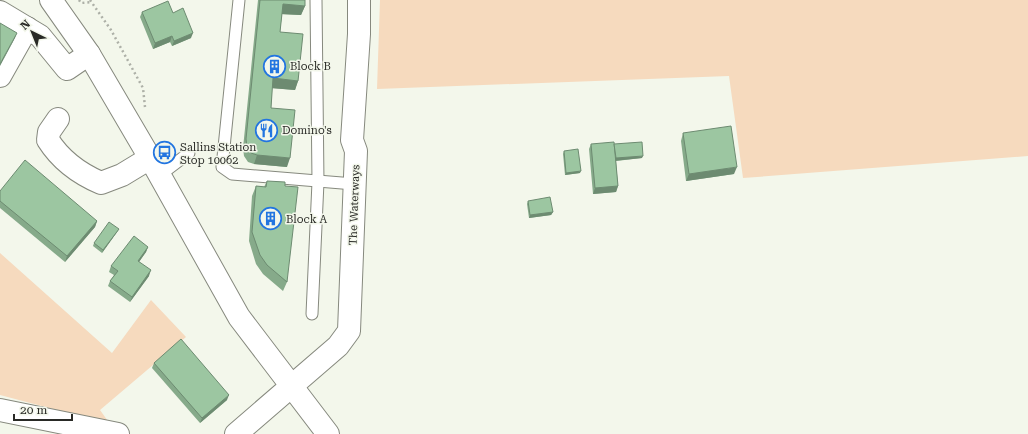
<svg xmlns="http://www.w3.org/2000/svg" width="1028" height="434" viewBox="0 0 1028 434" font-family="'Roboto Serif',serif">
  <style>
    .green { fill: #f6dabe }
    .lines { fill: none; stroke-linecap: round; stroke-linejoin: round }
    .service-casing { stroke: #86897e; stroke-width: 13 }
    .minor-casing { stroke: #86897e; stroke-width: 24 }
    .tertiary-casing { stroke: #86897e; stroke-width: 24 }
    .path { stroke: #adb0a7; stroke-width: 2.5; stroke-dasharray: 2 3; stroke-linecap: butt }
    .service { stroke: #fff; stroke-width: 11 }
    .minor { stroke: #fff; stroke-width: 22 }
    .tertiary { stroke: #fff; stroke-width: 22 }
    .wall { fill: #86aa8a }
    .shaded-wall { fill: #6d8b71 }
    .building { fill: #9cc6a1; stroke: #6d8b71 }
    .labels { text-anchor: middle; stroke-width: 3; stroke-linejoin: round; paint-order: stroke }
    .poi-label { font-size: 11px; fill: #292a26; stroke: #f3f7eb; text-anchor: start }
    .street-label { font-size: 11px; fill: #292a26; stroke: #f3f7eb }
  </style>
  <rect width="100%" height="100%" fill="#f3f7eb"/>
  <g class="green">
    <path d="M 380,0 L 1028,0 L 1028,156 L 743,178 L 729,76 L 377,89 Z"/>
    <path d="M 0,253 L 112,353 L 151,300 L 186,337 L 100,410 L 110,424 L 0,395 Z"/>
  </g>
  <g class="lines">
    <defs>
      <g id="service">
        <path d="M 239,0 L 222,167 L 232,174 L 354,184"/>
        <path d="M 160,175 L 189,153"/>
        <path d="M 312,314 L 318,182 L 316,0"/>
      </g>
      <g id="minor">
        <path d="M 0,12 L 40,36 L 67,69 L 89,54"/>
        <path d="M 0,76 L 27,28"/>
        <path d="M 58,119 L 49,132 L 48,140 C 60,159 80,174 101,183 L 122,175 L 150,158"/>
        <path d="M 0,410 L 118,434"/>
        <path d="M 236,434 L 338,346 L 349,331 L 356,151 L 352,140 L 359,34 L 359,0"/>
      </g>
      <path id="tertiary" d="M 51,0 L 89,54 L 150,158 L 239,317 L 328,434"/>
    </defs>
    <use href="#service" class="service-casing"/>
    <use href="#minor" class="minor-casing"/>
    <use href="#tertiary" class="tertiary-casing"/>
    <g class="path">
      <path d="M 79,0 L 81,3 L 92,2"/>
      <path d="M 90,0 L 111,30 L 143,88 L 145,107"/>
    </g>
    <use href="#service" class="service"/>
    <use href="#minor" class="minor"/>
    <use href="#tertiary" class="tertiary"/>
  </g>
  <g class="wall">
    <path d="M 258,0 L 305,0 L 305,6 L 301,15 L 282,14 L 280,32 L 298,81 L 295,90 L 272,88 L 271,108 L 287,167 L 254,164 L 248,162 L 244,156 L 243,148 Z"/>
    <path d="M 142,12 L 173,13 L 191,38 L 172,46 L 170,42 L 153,49 L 140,17 Z"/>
    <path d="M 683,133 L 734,174 L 686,181 L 681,141 Z"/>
    <path d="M 591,144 L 614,144 L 642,158 L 616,161 L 618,186 L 616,192 L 593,194 L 589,149 Z"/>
    <path d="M 564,151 L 580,173 L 565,175 L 563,154 Z"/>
    <path d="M 267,181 L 287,282 L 283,291 L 263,274 L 256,264 L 249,241 L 252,196 L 256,186 L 264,187 Z"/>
    <path d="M 0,191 L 97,221 L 95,227 L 65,262 L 0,208 Z"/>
    <path d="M 528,201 L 553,212 L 551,215 L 529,218 L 527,204 Z"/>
    <path d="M 119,229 L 117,232 L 102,253 L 93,246 L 94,243 Z"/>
    <path d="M 148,247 L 146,252 L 139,262 L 149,276 L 130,302 L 108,286 L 110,281 L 114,275 L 109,272 L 111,266 Z"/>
    <path d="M 154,363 L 227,400 L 200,423 L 152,368 Z"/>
  </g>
  <g class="shaded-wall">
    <path d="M 283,4 L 305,6 L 301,15 L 279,14 Z"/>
    <path d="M 17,33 L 15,38 L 0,66 L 0,64 Z"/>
    <path d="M 193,33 L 191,38 L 172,46 L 174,41 Z"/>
    <path d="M 172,36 L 170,42 L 153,49 L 155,43 Z"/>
    <path d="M 273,78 L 298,81 L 295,90 L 270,88 Z"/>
    <path d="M 257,155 L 290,158 L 287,167 L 254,164 Z"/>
    <path d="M 643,156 L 642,158 L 613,161 L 614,158 Z"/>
    <path d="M 737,167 L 734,174 L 686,181 L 689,174 Z"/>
    <path d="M 581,171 L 580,173 L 565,175 L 566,173 Z"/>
    <path d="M 618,186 L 616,192 L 593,194 L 595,188 Z"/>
    <path d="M 553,212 L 551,215 L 529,218 L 530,215 Z"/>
    <path d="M 97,221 L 95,227 L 65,262 L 67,256 Z"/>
    <path d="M 119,229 L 117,232 L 102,253 L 103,250 Z"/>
    <path d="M 148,247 L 146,252 L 136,266 L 138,261 Z"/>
    <path d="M 151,270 L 149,276 L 130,302 L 132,297 Z"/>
    <path d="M 229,395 L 227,400 L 200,423 L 202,418 Z"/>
  </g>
  <g class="building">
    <path d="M 260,0 L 305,0 L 305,6 L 283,4 L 280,32 L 303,34 L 298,81 L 273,78 L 271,108 L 295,110 L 290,158 L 257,155 L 251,153 L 247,147 L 246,139 Z"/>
    <path d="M 168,1 L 173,13 L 183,8 L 193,33 L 174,41 L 172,36 L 155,43 L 142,12 Z"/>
    <path d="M 0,23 L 17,33 L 0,64 Z"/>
    <path d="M 731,126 L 737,167 L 689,174 L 683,133 Z"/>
    <path d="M 614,142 L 618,186 L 595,188 L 591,144 Z"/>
    <path d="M 642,142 L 643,156 L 616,158 L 614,144 Z"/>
    <path d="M 578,149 L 581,171 L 566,173 L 564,151 Z"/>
    <path d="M 25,160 L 97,221 L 67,256 L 0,201 L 0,191 Z"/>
    <path d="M 267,181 L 285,182 L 285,186 L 298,187 L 287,282 L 267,265 L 260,255 L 252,232 L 256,186 L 266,187 Z"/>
    <path d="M 550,197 L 553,212 L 530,215 L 528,201 Z"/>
    <path d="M 109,222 L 119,229 L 103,250 L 94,243 Z"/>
    <path d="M 134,236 L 148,247 L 138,261 L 151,270 L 132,297 L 110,281 L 118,271 L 111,266 Z"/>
    <path d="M 181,339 L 229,395 L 202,418 L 154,363 Z"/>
  </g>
  <defs>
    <symbol id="building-ring" viewBox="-11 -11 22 22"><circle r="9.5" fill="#f3f7eb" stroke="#2275e0" stroke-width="1.5"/><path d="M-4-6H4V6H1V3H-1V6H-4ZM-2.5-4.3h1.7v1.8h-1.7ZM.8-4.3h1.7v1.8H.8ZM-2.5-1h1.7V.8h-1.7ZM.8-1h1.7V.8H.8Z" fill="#2275e0"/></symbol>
    <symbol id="restaurant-ring" viewBox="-11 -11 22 22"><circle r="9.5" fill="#f3f7eb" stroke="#2275e0" stroke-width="1.5"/><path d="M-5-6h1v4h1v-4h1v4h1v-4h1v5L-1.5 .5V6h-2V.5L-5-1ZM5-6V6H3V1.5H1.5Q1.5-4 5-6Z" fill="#2275e0"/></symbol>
    <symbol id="bus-ring" viewBox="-11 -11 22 22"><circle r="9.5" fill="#f3f7eb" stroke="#2275e0" stroke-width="1.5"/><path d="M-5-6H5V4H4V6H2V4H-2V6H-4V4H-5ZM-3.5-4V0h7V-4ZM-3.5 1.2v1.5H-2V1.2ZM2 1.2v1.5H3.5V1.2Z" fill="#2275e0"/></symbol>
  </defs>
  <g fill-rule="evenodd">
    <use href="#building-ring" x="262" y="54" width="25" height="25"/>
    <use href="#restaurant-ring" x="254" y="118" width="25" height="25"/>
    <use href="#bus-ring" x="152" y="140" width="25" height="25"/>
    <use href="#building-ring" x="258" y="206" width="25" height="25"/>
  </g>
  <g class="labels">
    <g class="poi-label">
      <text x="290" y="70">Block B</text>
      <text x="282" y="134">Domino's</text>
      <text x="180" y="151">Sallins Station<tspan x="180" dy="13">Stop 10062</tspan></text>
      <text x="286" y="223">Block A</text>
    </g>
    <g class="street-label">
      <text transform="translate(354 205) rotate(-88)" y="4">The Waterways</text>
    </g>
  </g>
  <g transform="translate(32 32) rotate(317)" stroke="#f3f7eb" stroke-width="3" paint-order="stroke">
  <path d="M0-3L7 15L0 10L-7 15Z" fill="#292a26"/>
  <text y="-6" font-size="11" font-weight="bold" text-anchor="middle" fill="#292a26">N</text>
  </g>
  <path d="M14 414v6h58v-6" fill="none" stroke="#292a26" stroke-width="2"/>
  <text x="20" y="414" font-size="12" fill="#292a26" stroke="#f3f7eb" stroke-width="3" paint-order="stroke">20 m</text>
</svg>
